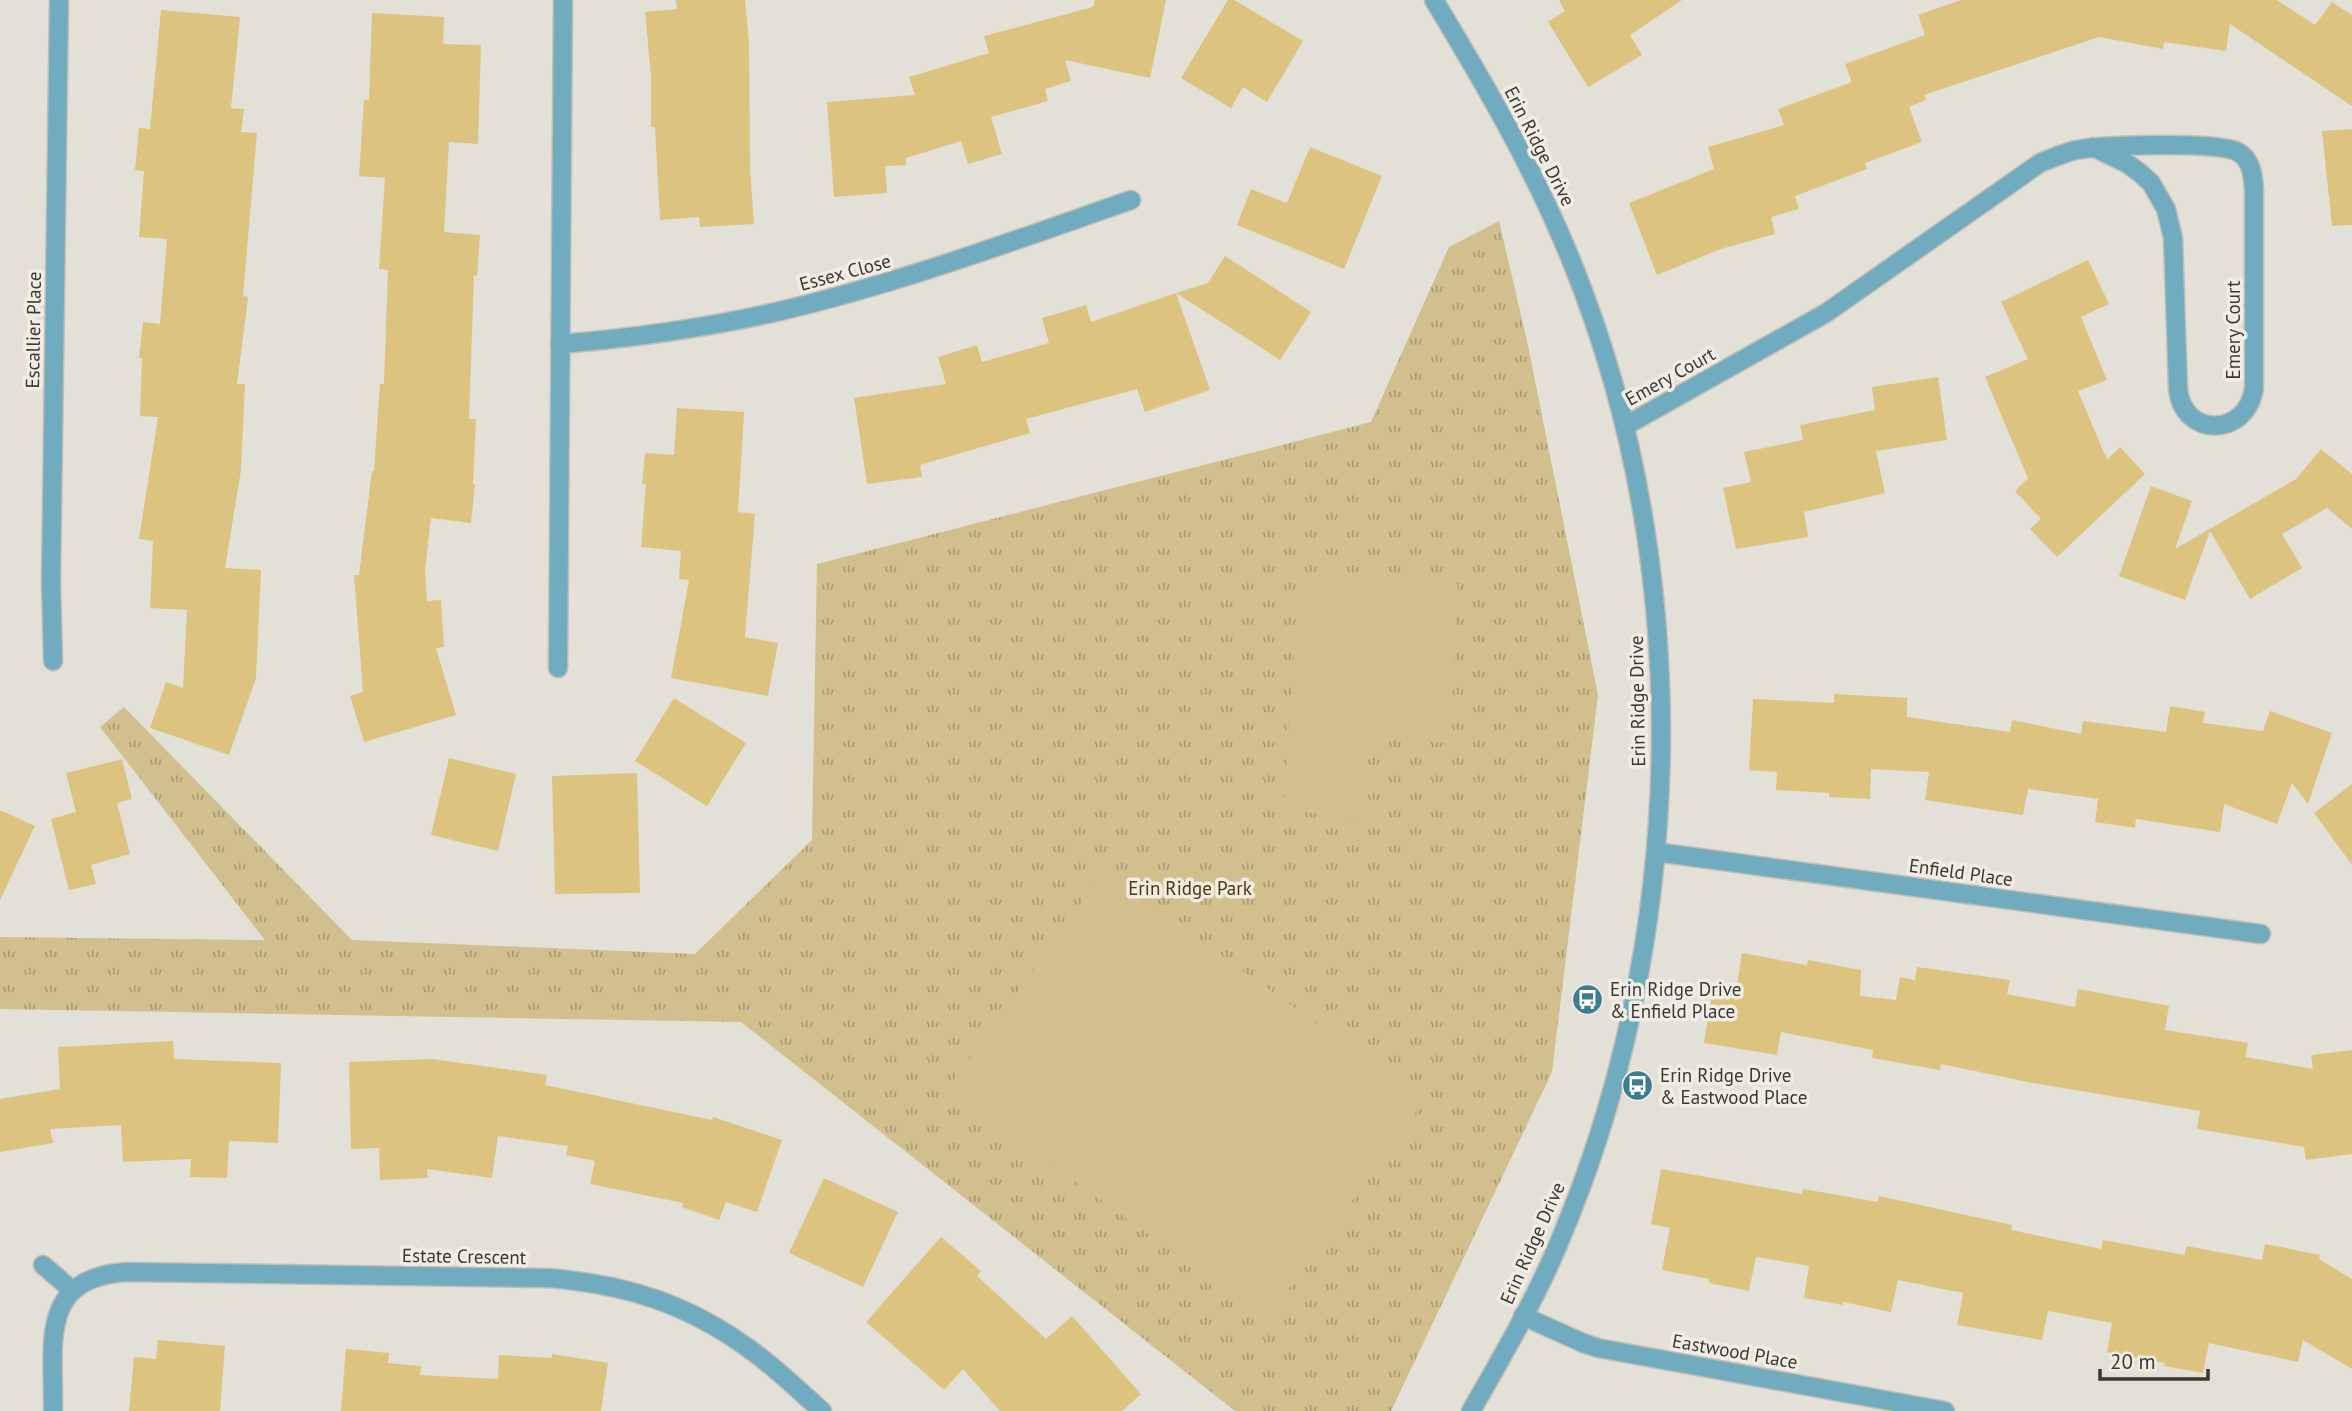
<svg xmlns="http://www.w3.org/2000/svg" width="2352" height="1411" viewBox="0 0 2352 1411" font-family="'PT Sans',sans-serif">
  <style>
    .park { fill: url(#park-tufts) }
    .garden { fill: #d2bf8e }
    .building { fill: #ddc380 }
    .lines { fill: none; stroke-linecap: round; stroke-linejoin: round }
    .minor-casing { stroke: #c1beb6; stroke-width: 21 }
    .tertiary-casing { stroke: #c1beb6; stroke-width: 21 }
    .minor { stroke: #70abbf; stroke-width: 18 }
    .tertiary { stroke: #70abbf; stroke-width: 18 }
    .labels { text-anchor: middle; stroke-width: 7; stroke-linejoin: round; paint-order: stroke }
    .street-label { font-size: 19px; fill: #393834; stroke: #f1ede4 }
    .park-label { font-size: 19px; fill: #4b3900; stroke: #f1ede4 }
    .poi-label { font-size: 19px; fill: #393834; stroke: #f1ede4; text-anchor: start }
  </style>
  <defs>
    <pattern id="park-tufts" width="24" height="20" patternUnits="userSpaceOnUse" patternTransform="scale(1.75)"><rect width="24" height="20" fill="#d2bf8e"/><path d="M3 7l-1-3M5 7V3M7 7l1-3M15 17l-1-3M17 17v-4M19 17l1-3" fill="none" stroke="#ab9c75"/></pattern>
  </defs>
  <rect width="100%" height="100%" fill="#e3e0d7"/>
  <path class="park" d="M 1499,221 L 1527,341 L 1598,695 L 1552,1072 L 1391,1411 L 1235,1411 L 741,1022 L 0,1009 L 0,937 L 265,940 L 100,727 L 124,707 L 352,940 L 695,954 L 812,840 L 817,564 L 1371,422 L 1449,247 Z"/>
  <g class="garden">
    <path d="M 1299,573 L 1458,584 L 1450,744 L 1363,735 L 1361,818 L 1284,810 Z"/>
    <path d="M 1104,871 L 1424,1101 L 1267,1319 L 947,1090 Z"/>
  </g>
  <g class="building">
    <path d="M 676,0 L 745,0 L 749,42 L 750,168 L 754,224 L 700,227 L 699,217 L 660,220 L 655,127 L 651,127 L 651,76 L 645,12 L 677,9 Z"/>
    <path d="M 1095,0 L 1166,0 L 1150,78 L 1065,60 L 1071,81 L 1045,89 L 1048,101 L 991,117 L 1002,154 L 968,164 L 961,141 L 906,158 L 906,165 L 885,166 L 887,193 L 834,197 L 827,102 L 915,95 L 909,77 L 989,53 L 984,36 L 1093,7 Z"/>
    <path d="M 1228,0 L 1234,0 L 1303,41 L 1267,102 L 1243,87 L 1231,108 L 1181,78 Z"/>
    <path d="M 1559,0 L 1682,0 L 1630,35 L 1642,55 L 1588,87 L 1548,22 L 1565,11 Z"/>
    <path d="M 1961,0 L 2277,0 L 2315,25 L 2332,2 L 2352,15 L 2352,106 L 2230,24 L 2226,51 L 2164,42 L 2163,49 L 2099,37 L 1924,95 L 1926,100 L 1909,107 L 1922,142 L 1865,163 L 1867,169 L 1795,196 L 1799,209 L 1771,217 L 1775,234 L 1721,249 L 1657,275 L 1629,203 L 1714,169 L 1708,147 L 1784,125 L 1778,109 L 1852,82 L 1845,64 L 1925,35 L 1918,15 Z"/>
    <path d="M 161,10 L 240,17 L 231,108 L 244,109 L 241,132 L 257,133 L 243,296 L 248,297 L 237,384 L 245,384 L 241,470 L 225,568 L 261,570 L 256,678 L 229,755 L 150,728 L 166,682 L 183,688 L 187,610 L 150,608 L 153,541 L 139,539 L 158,417 L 140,416 L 142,358 L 139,358 L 143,322 L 160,324 L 167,239 L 139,237 L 144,171 L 135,170 L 139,128 L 150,129 Z"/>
    <path d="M 372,13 L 444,17 L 443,44 L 481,45 L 478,144 L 449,142 L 444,232 L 480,235 L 477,276 L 474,275 L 469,419 L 476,419 L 473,484 L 475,484 L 471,523 L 431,518 L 425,570 L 427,601 L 441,600 L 444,647 L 436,648 L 456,715 L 364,742 L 350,696 L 363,692 L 354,575 L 359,575 L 372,471 L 374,471 L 380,384 L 384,384 L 388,270 L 379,269 L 385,178 L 359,176 L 364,100 L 369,100 Z"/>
    <path d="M 2352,129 L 2352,225 L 2332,226 L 2322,131 Z"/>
    <path d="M 1310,147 L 1382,176 L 1344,269 L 1237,225 L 1251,189 L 1287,203 Z"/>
    <path d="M 1225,256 L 1311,312 L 1280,360 L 1176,293 L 1208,283 Z"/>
    <path d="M 2088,260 L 2109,304 L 2081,317 L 2107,380 L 2078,391 L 2107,460 L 2120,447 L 2145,474 L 2057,557 L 2030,529 L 2041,519 L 2015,491 L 2028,478 L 1985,377 L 2028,359 L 2001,302 Z"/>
    <path d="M 1176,293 L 1210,390 L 1145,412 L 1137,389 L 1026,419 L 1030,433 L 920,465 L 922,477 L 867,484 L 854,398 L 946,384 L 938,357 L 977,345 L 982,362 L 1049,343 L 1042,318 L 1086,305 L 1091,322 Z"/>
    <path d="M 1938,377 L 1947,440 L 1876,451 L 1885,493 L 1804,512 L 1808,537 L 1736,549 L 1723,488 L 1751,482 L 1744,452 L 1803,440 L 1800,425 L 1875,410 L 1872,387 Z"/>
    <path d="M 677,408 L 744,412 L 738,512 L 755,514 L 745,637 L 778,643 L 768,696 L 671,678 L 689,580 L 679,579 L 681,551 L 641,547 L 646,484 L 642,484 L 645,453 L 674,455 Z"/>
    <path d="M 2321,449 L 2352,474 L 2352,529 L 2327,508 L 2282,534 L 2302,568 L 2250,599 L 2210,531 L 2185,600 L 2119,576 L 2151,486 L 2192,501 L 2175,549 L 2296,479 Z"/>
    <path d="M 1834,694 L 1907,698 L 1907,717 L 2010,732 L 2012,720 L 2081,734 L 2083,721 L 2166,732 L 2170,706 L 2205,712 L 2203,723 L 2263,731 L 2270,711 L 2332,733 L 2308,804 L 2292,783 L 2277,824 L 2224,804 L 2220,832 L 2136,819 L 2135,828 L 2095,822 L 2098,799 L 2028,789 L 2023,815 L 1925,800 L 1929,772 L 1871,769 L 1870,799 L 1829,797 L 1829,793 L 1776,790 L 1777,772 L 1749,770 L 1753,699 L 1834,703 Z"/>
    <path d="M 674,698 L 746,743 L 707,806 L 635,761 Z"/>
    <path d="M 449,758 L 516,774 L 498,851 L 431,835 Z"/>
    <path d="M 122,759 L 132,799 L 117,803 L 130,854 L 91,865 L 96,884 L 69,890 L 51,819 L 76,812 L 66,773 Z"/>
    <path d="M 637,773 L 640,893 L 555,894 L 552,776 Z"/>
    <path d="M 2352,784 L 2352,865 L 2314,813 Z"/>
    <path d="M 0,810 L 35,826 L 0,900 Z"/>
    <path d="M 1742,953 L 1807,965 L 1808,960 L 1861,970 L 1860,996 L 1896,1000 L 1900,977 L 1915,980 L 1917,967 L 2010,980 L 2007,994 L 2075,1007 L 2078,989 L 2169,1006 L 2165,1030 L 2248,1043 L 2245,1057 L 2313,1069 L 2311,1055 L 2352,1050 L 2352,1154 L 2306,1160 L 2304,1147 L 2197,1129 L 2200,1111 L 2033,1083 L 1941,1064 L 1940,1070 L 1872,1058 L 1873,1050 L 1781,1032 L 1777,1055 L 1704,1043 L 1712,994 L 1735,998 Z"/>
    <path d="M 173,1041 L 174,1059 L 281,1063 L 278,1143 L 229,1141 L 227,1178 L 190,1177 L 191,1159 L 123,1162 L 121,1125 L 50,1129 L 53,1143 L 0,1152 L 0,1099 L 60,1089 L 58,1047 Z"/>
    <path d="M 432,1059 L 547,1075 L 545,1085 L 712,1120 L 713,1117 L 782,1140 L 757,1212 L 726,1202 L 719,1220 L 682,1207 L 683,1203 L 590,1184 L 595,1161 L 566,1155 L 568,1146 L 498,1136 L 492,1178 L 427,1169 L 428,1178 L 380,1180 L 379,1148 L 351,1149 L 349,1062 Z"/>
    <path d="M 1661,1169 L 1802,1194 L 1803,1189 L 1878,1202 L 1879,1196 L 2012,1225 L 2011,1230 L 2101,1249 L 2103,1240 L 2185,1255 L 2186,1246 L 2262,1260 L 2265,1244 L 2320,1255 L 2319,1259 L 2352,1279 L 2352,1369 L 2303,1340 L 2298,1362 L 2209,1343 L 2203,1373 L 2164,1366 L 2165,1363 L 2107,1352 L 2112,1323 L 2048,1311 L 2042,1340 L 1957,1325 L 1963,1293 L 1898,1280 L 1891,1312 L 1843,1302 L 1843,1305 L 1804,1298 L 1809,1266 L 1756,1257 L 1749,1291 L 1709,1283 L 1709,1279 L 1662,1270 L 1670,1228 L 1651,1224 Z"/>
    <path d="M 824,1178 L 898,1212 L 863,1287 L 789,1253 Z"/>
    <path d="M 941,1237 L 981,1271 L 977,1276 L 1046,1339 L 1072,1316 L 1141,1394 L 1122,1411 L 1000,1411 L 963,1369 L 944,1390 L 866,1322 Z"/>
    <path d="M 158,1340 L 225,1346 L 220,1411 L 129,1411 L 134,1357 L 156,1359 Z"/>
    <path d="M 346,1349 L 389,1353 L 388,1363 L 421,1366 L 420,1375 L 498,1379 L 499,1355 L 552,1358 L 552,1354 L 608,1363 L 601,1411 L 341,1411 Z"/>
  </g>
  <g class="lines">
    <defs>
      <g id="minor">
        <path d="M 560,344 C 632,338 705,328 776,312 C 897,284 1013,241 1131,200"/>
        <path d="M 1625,426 L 1826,313 L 2040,163 C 2052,158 2064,153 2076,150 C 2101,145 2218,141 2238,152 C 2252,160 2253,176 2254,190 L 2254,388 C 2247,438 2182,438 2178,388 L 2173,238 L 2166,209 L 2151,183 L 2140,173 L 2128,164 L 2093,147"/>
        <path d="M 53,661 L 51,582 L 59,0"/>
        <path d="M 558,668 L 563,0"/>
        <path d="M 1656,852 L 2261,934"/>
        <path d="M 43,1265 L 72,1290"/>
        <path d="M 1523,1316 L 1583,1343 L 1598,1348 L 1945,1411"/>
        <path d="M 53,1411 C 54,1344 38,1278 126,1272 L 548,1278 C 624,1284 686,1303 748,1348 C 774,1366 798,1390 822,1411"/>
      </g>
      <path id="tertiary" d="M 1434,0 C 1486,86 1536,172 1573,265 C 1697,573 1688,941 1558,1245 C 1534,1302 1502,1357 1471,1411"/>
    </defs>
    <use href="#minor" class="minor-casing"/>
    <use href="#tertiary" class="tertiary-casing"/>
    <use href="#minor" class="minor"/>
    <use href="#tertiary" class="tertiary"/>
  </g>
  <defs>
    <symbol id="bus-disc" viewBox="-11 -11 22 22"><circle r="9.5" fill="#3d7d91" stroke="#f1ede4"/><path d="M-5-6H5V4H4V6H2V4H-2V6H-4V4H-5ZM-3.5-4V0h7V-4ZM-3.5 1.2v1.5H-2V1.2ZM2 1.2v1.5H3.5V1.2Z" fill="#fff"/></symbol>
  </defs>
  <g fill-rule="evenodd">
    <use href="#bus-disc" x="1570" y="982" width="35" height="35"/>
    <use href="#bus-disc" x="1620" y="1068" width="35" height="35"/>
  </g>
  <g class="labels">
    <g class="street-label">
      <text transform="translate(1540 146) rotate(63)" y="7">Erin Ridge Drive</text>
      <text transform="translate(845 272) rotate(-15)" y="7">Essex Close</text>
      <text transform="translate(33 330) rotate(-89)" y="7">Escallier Place</text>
      <text transform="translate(2233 330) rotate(-90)" y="7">Emery Court</text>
      <text transform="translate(1670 376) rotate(-29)" y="7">Emery Court</text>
      <text transform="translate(1637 701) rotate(-91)" y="7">Erin Ridge Drive</text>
      <text transform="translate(1961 872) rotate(8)" y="7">Enfield Place</text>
      <text transform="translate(1532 1243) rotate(-66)" y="7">Erin Ridge Drive</text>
      <text transform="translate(464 1256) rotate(1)" y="7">Estate Crescent</text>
      <text transform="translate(1735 1351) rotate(10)" y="7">Eastwood Place</text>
    </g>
    <g class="park-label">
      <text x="1190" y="895">Erin Ridge Park</text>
    </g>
    <g class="poi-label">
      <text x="1610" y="996">Erin Ridge Drive<tspan x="1610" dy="22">&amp; Enfield Place</tspan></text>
      <text x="1660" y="1082">Erin Ridge Drive<tspan x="1660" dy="22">&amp; Eastwood Place</tspan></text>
    </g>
  </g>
  <path d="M2100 1369v10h108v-10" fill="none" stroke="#393834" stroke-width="3.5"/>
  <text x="2110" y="1369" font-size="21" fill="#393834" stroke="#f1ede4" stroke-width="5" paint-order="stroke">20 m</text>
</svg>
